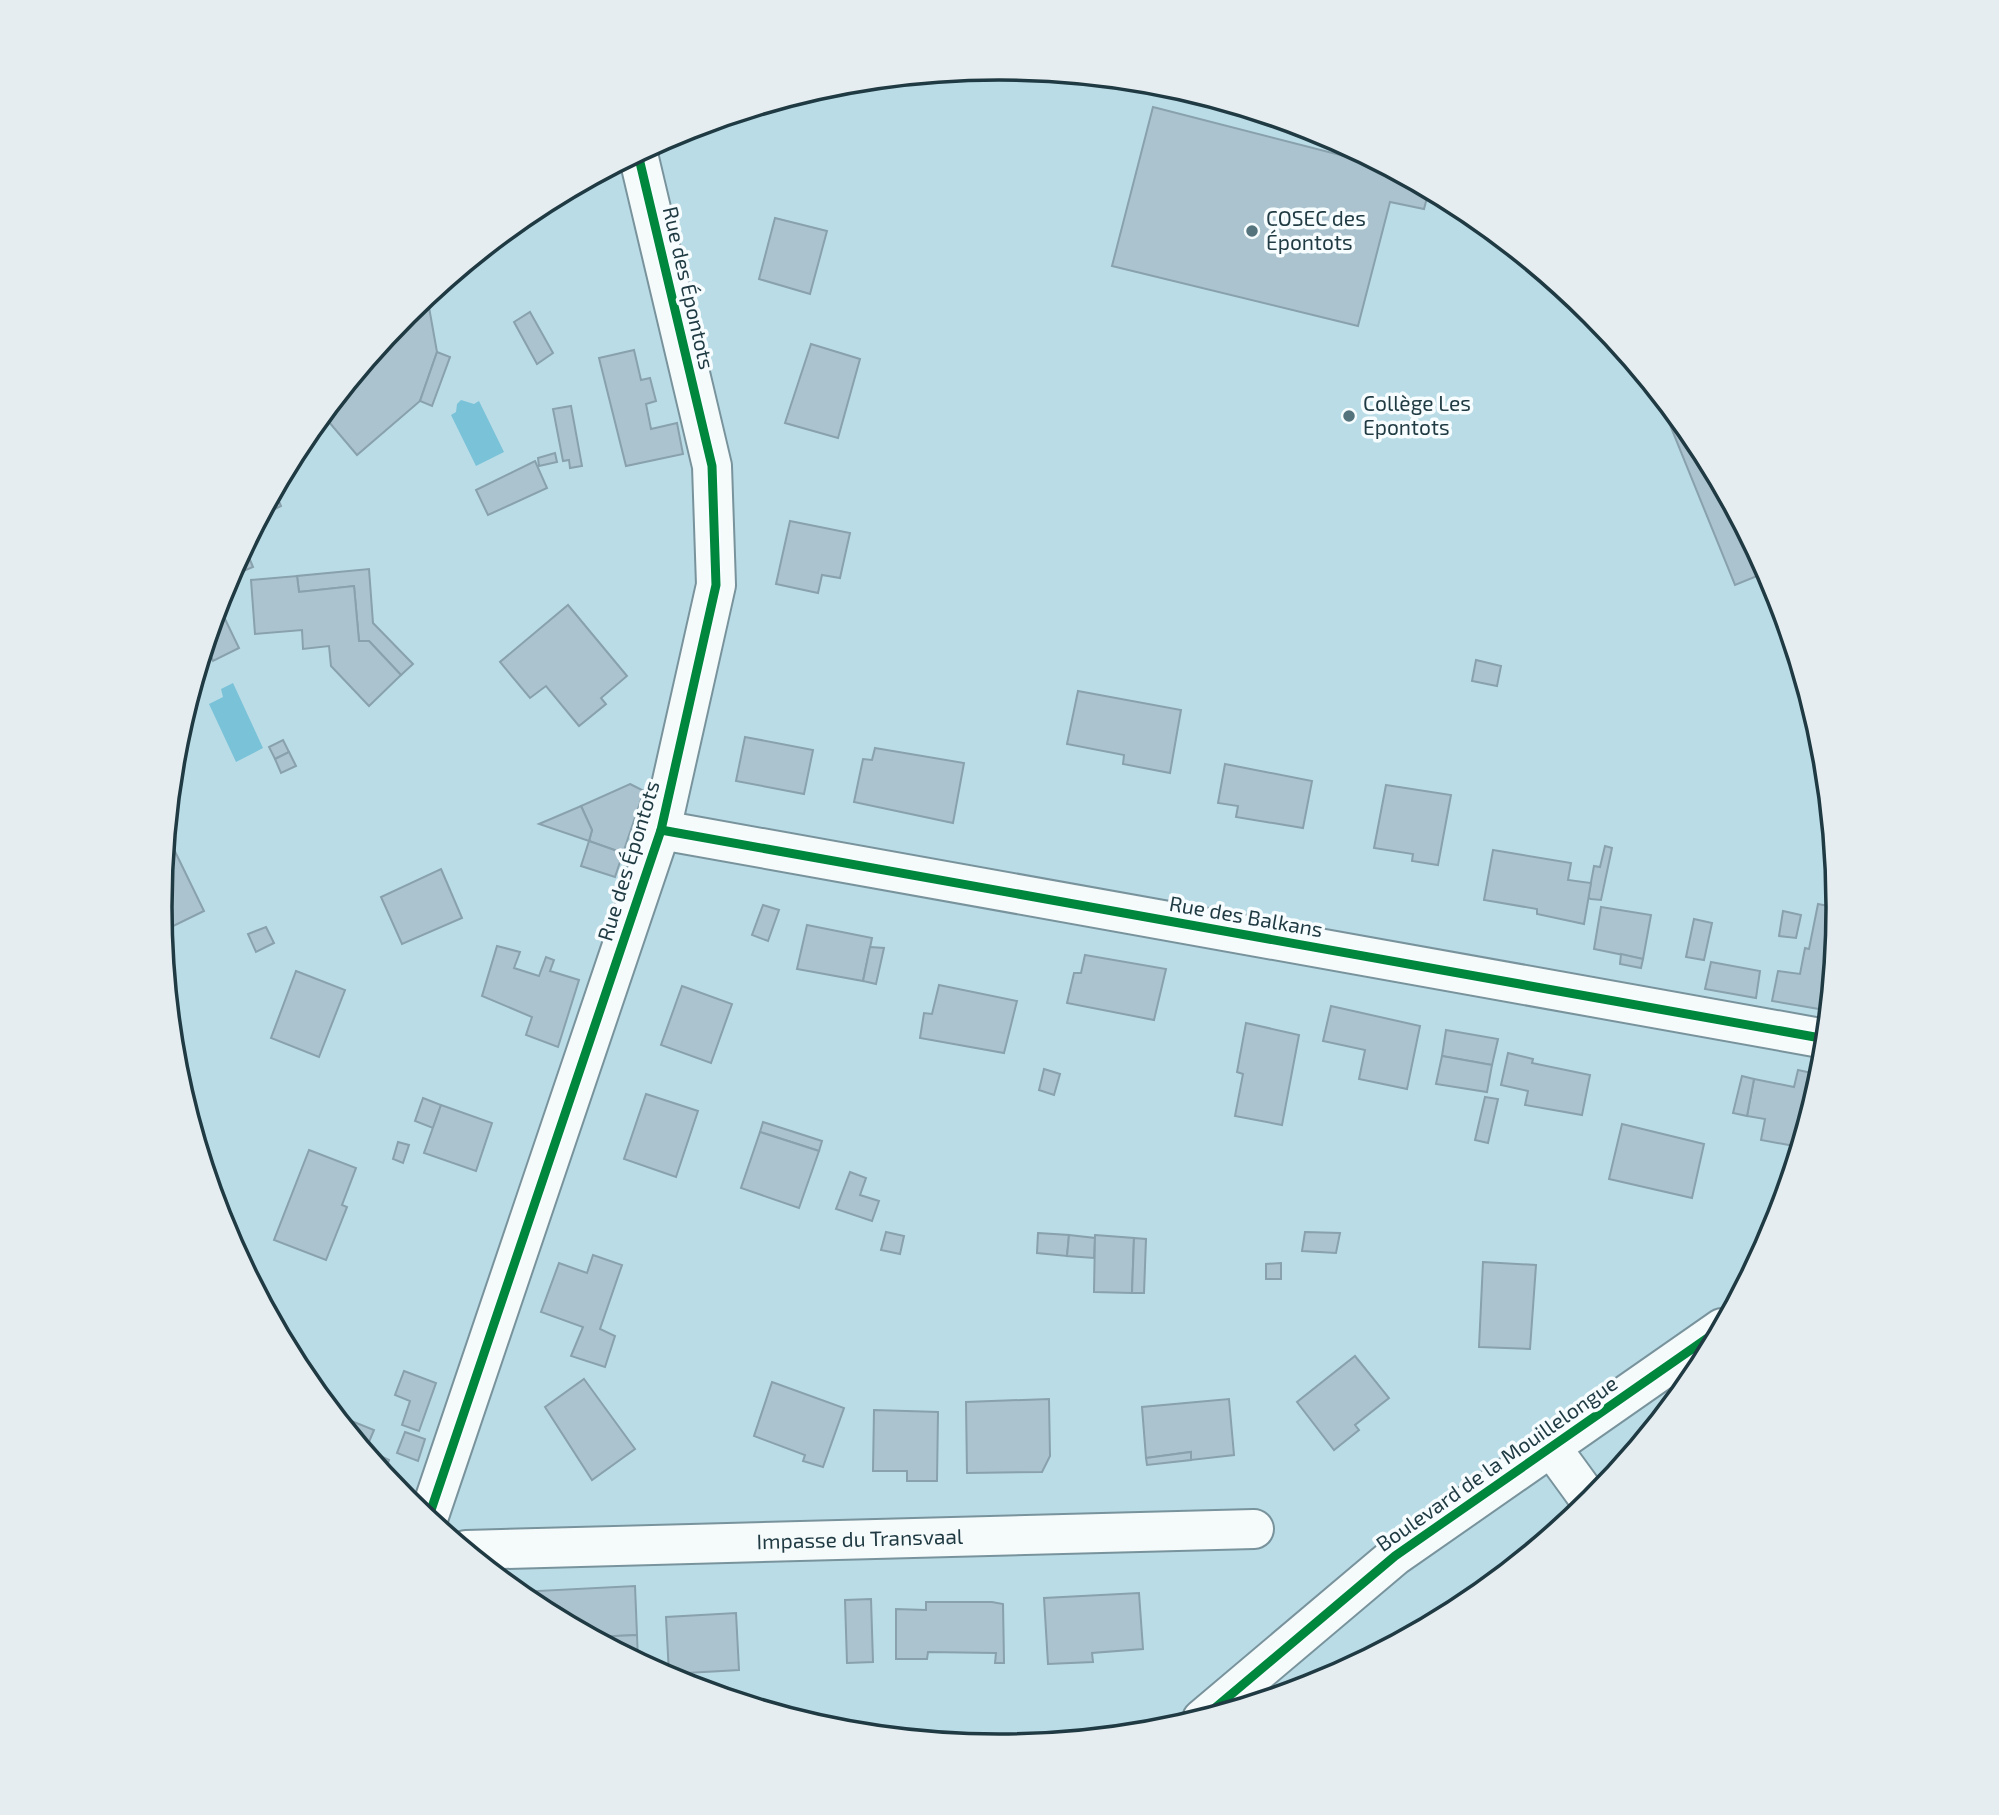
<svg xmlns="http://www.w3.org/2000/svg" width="1999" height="1815" viewBox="0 0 1999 1815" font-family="'Exo 2',sans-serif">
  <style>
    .water { fill: #7ac2d8 }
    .building { fill: #abc3ce; stroke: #88a1ac; stroke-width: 2 }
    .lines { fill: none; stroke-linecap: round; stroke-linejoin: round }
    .street-casing { stroke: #78939c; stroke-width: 42 }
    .street { stroke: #f5fafb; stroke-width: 38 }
    .cycleway-casing { stroke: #f7fdff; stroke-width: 13 }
    .cycleway { stroke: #00873e; stroke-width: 9 }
    .poi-dot { fill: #55737c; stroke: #f7fdff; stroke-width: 2.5 }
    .labels { text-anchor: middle; stroke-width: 7; stroke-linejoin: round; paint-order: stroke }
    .poi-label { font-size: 21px; fill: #1f3a42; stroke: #f7fdff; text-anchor: start }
    .street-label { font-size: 21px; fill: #1f3a42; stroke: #f7fdff }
    .rim { fill: none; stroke: #1f3a42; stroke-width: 3.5 }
  </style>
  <rect width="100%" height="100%" fill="#badce7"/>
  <g class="water">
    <path d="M 461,400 L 474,404 L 479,401 L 504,452 L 476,466 L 451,415 L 456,412 L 457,404 Z"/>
    <path d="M 233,683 L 263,748 L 236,762 L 209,704 L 223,697 L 221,689 Z"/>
  </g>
  <g class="building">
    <path d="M 1153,107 L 1387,167 L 1429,190 L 1424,209 L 1390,202 L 1358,326 L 1112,266 Z"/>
    <path d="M 775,218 L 827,231 L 810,294 L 759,279 Z"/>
    <path d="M 427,296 L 437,352 L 420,401 L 357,455 L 323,415 L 358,378 L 361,369 L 406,314 Z"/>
    <path d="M 530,312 L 553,353 L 537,364 L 514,322 Z"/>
    <path d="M 811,344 L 860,359 L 838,438 L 785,423 Z"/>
    <path d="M 634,350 L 641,380 L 650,378 L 656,401 L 646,404 L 651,429 L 677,423 L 683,454 L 626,466 L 599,358 Z"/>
    <path d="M 437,352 L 450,357 L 432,406 L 420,401 Z"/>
    <path d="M 571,406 L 582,466 L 570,468 L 569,460 L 563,461 L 553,409 Z"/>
    <path d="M 1671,409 L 1683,424 L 1668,420 L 1665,411 Z"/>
    <path d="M 1668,420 L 1683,424 L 1698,442 L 1767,572 L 1735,585 Z"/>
    <path d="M 555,453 L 557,462 L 539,466 L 538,458 Z"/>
    <path d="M 535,461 L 547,488 L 488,515 L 476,490 Z"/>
    <path d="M 275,492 L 281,506 L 263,515 Z"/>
    <path d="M 790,521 L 850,533 L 840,578 L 822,575 L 818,593 L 776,584 Z"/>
    <path d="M 245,548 L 253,567 L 229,577 Z"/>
    <path d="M 369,569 L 373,623 L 413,664 L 401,675 L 369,641 L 359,641 L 354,586 L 299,592 L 297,576 Z"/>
    <path d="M 297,576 L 299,592 L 354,586 L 359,641 L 369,641 L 401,675 L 369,706 L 331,666 L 329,646 L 303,649 L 302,630 L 255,634 L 251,580 Z"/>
    <path d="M 568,605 L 627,676 L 601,698 L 606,704 L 579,726 L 546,686 L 530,698 L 500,662 Z"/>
    <path d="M 224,617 L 239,648 L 213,661 L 206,646 L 213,622 Z"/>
    <path d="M 1476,660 L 1501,666 L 1497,686 L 1472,681 Z"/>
    <path d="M 1078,691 L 1181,710 L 1170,773 L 1123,764 L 1124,755 L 1067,744 Z"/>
    <path d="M 745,737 L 813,750 L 804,794 L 736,781 Z"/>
    <path d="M 283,740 L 289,752 L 275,759 L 269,747 Z"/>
    <path d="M 875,748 L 964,763 L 953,823 L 854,802 L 863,759 L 872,760 Z"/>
    <path d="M 289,752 L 296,766 L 281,773 L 275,759 Z"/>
    <path d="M 1225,764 L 1312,781 L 1303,828 L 1236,817 L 1238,806 L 1218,803 Z"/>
    <path d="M 630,784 L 644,791 L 623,853 L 589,841 L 592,830 L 581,806 Z"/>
    <path d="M 1386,785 L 1451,795 L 1438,865 L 1412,861 L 1413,854 L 1374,848 Z"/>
    <path d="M 581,806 L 592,830 L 589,841 L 539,824 Z"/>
    <path d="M 167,835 L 204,911 L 163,931 L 160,907 Z"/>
    <path d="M 589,841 L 623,853 L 615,877 L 581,866 Z"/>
    <path d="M 1605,846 L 1612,848 L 1601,900 L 1591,899 L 1588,898 L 1594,866 L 1600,867 Z"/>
    <path d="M 1493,850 L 1571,863 L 1568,880 L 1591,883 L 1584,924 L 1537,914 L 1537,909 L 1484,900 Z"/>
    <path d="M 441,869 L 462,918 L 402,944 L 381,897 Z"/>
    <path d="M 1818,904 L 1839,908 L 1825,1010 L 1772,1001 L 1778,971 L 1800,974 L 1805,948 L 1809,949 Z"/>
    <path d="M 763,905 L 779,910 L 768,941 L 752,935 Z"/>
    <path d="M 1601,907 L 1651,915 L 1643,959 L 1594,949 Z"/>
    <path d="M 1783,911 L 1801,915 L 1796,938 L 1779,936 Z"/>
    <path d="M 1694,919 L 1712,923 L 1704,960 L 1686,957 Z"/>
    <path d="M 807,925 L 872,938 L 863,981 L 797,969 Z"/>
    <path d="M 266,927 L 274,943 L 256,952 L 248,934 Z"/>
    <path d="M 497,946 L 520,952 L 514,968 L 539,976 L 546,957 L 554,960 L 550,971 L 579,980 L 558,1047 L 526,1035 L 532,1017 L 482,996 Z"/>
    <path d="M 870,947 L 884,948 L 876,984 L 863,981 Z"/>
    <path d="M 1621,954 L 1643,959 L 1641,968 L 1620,964 Z"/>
    <path d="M 1085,955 L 1166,969 L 1154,1020 L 1067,1003 L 1074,973 L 1081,973 Z"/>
    <path d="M 1711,962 L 1760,971 L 1756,998 L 1705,989 Z"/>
    <path d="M 296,971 L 345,990 L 319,1057 L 271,1038 Z"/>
    <path d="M 939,985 L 1017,1001 L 1004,1053 L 920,1038 L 924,1013 L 932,1014 Z"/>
    <path d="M 682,986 L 732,1004 L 711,1063 L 661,1045 Z"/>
    <path d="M 1331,1006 L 1420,1026 L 1407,1089 L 1359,1079 L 1365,1050 L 1323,1041 Z"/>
    <path d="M 1246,1023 L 1299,1035 L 1282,1125 L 1235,1116 L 1243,1074 L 1237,1072 Z"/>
    <path d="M 1446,1030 L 1498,1039 L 1492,1065 L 1442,1056 Z"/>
    <path d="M 1508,1053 L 1533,1059 L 1532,1063 L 1590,1075 L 1582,1115 L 1525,1105 L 1528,1091 L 1501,1085 Z"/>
    <path d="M 1442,1056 L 1492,1065 L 1487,1092 L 1436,1084 Z"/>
    <path d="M 1044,1069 L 1060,1074 L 1054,1095 L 1039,1090 Z"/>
    <path d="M 1798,1070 L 1812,1073 L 1809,1088 L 1817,1090 L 1800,1147 L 1761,1140 L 1765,1119 L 1747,1116 L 1754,1079 L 1794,1087 Z"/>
    <path d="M 1742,1076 L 1754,1079 L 1747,1116 L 1733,1113 Z"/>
    <path d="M 646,1094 L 698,1111 L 676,1177 L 624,1159 Z"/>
    <path d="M 1485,1097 L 1498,1099 L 1488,1143 L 1475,1140 Z"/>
    <path d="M 423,1098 L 441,1105 L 433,1128 L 415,1121 Z"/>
    <path d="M 441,1105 L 492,1123 L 476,1171 L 424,1153 Z"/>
    <path d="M 763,1122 L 822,1141 L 819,1151 L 760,1132 Z"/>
    <path d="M 1622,1124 L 1704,1144 L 1692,1198 L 1609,1179 Z"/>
    <path d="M 760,1132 L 819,1151 L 799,1208 L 741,1188 Z"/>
    <path d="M 398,1142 L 409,1145 L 403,1163 L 393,1159 Z"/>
    <path d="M 309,1150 L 356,1168 L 342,1205 L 347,1207 L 326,1260 L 274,1240 Z"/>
    <path d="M 850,1172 L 866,1178 L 860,1195 L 879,1201 L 872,1221 L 836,1209 Z"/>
    <path d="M 886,1232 L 904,1236 L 900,1254 L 881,1250 Z"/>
    <path d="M 1305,1232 L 1340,1233 L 1336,1253 L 1302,1251 Z"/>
    <path d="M 1038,1233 L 1069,1235 L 1067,1256 L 1037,1253 Z"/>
    <path d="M 1069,1235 L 1095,1238 L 1094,1258 L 1067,1256 Z"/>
    <path d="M 1095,1235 L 1134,1238 L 1132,1293 L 1094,1292 Z"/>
    <path d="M 1134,1238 L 1146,1239 L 1144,1293 L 1132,1293 Z"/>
    <path d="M 593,1255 L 622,1265 L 600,1329 L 615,1336 L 605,1367 L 571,1356 L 583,1327 L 541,1312 L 559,1263 L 587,1273 Z"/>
    <path d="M 1483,1262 L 1536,1265 L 1530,1349 L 1479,1347 Z"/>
    <path d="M 1281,1263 L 1281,1279 L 1266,1279 L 1266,1264 Z"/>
    <path d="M 1355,1356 L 1389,1398 L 1355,1425 L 1359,1430 L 1334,1450 L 1297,1402 Z"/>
    <path d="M 404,1371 L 436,1383 L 419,1431 L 402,1425 L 410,1401 L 395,1395 Z"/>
    <path d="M 584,1379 L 635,1449 L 592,1480 L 545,1407 Z"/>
    <path d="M 772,1382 L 844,1408 L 823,1467 L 803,1461 L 805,1455 L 754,1436 Z"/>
    <path d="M 1049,1399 L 1050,1456 L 1042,1472 L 967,1473 L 966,1402 Z"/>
    <path d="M 1229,1399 L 1234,1455 L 1191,1460 L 1191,1452 L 1146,1458 L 1142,1407 Z"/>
    <path d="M 874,1410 L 938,1412 L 937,1481 L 907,1481 L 907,1471 L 873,1471 Z"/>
    <path d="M 339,1416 L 374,1430 L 366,1449 L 389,1460 L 384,1474 Z"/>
    <path d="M 405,1432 L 425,1439 L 418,1461 L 397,1453 Z"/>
    <path d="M 1191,1452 L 1191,1460 L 1147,1465 L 1146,1458 Z"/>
    <path d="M 635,1586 L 637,1635 L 593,1637 L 533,1605 L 517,1592 Z"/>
    <path d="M 1139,1593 L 1143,1649 L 1092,1653 L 1093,1662 L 1048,1664 L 1044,1598 Z"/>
    <path d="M 871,1599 L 873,1662 L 847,1663 L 845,1600 Z"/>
    <path d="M 926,1602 L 992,1602 L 1003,1604 L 1004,1663 L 995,1663 L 996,1653 L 928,1652 L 927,1659 L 896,1659 L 896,1609 L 926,1610 Z"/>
    <path d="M 736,1613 L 739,1670 L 669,1674 L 666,1617 Z"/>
    <path d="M 637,1635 L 638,1661 L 593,1637 Z"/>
  </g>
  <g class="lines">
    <defs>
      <g id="street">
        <path d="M 661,830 L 1826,1039"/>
        <path d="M 1551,1447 L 1591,1502"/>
        <path d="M 428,1519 L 661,830 L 716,585 L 712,466 L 638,154"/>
        <path id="s1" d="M 466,1550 L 1254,1529"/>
        <path d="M 1202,1719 L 1395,1556 L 1722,1328"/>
      </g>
    </defs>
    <use href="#street" class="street-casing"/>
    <use href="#street" class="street"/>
    <defs>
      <g id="cycleway">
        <path d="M 661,830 L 1826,1039"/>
        <path d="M 428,1519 L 661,830 L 716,585 L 712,466 L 638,154"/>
        <path d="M 1202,1719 L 1395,1556 L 1722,1328"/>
      </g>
    </defs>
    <use href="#cycleway" class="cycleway-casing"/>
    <use href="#cycleway" class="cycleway"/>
  </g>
  <g class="poi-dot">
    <circle cx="1252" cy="231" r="7"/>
    <circle cx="1349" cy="416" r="7"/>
  </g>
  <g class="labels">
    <g class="poi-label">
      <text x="1266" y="226">COSEC des<tspan x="1266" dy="24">Épontots</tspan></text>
      <text x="1363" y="411">Collège Les<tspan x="1363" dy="24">Epontots</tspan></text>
    </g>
    <g class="street-label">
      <text transform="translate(688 288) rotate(77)" y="7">Rue des Épontots</text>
      <text transform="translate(629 861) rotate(-73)" y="7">Rue des Épontots</text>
      <text transform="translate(1246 917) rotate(10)" y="7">Rue des Balkans</text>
      <text transform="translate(1497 1464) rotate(-35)" y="7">Boulevard de la Mouillelongue</text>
      <text dy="7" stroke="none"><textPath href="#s1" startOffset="394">Impasse du Transvaal</textPath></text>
    </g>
  </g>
  <path d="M0 0H1999V1815H0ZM172 907a827 827 0 1 1 1654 0a827 827 0 1 1-1654 0Z" fill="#e6edf0" fill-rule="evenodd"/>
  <path class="rim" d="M172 907a827 827 0 1 1 1654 0a827 827 0 1 1-1654 0Z"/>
</svg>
